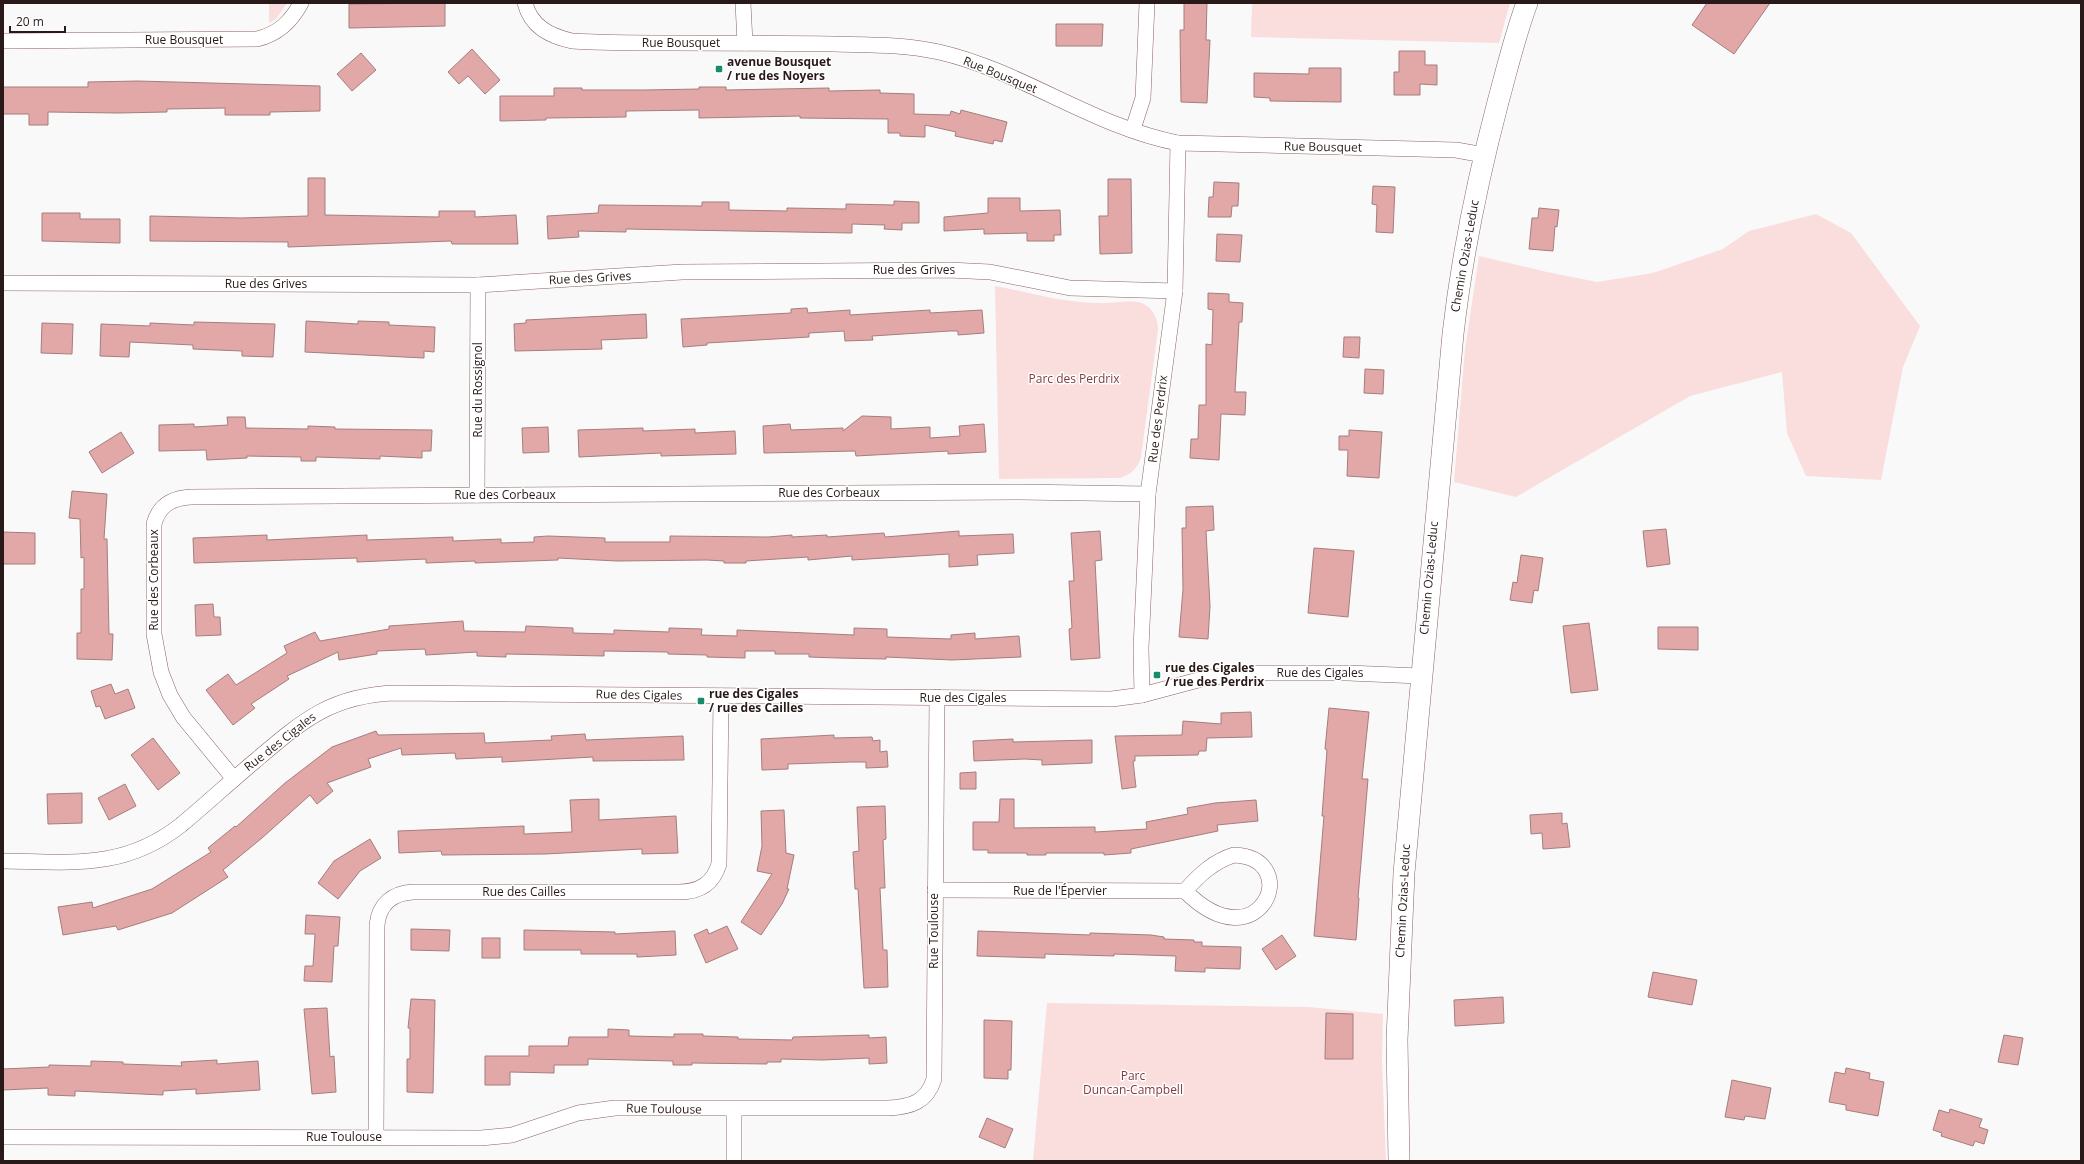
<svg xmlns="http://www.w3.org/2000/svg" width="2084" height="1164" viewBox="0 0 2084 1164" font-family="'Open Sans',sans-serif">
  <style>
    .green { fill: #fadddd }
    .building { fill: #e2a8a8; stroke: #a57d7c }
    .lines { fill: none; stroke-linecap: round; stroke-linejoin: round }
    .street-casing { stroke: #8a6363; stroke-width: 16 }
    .secondary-casing { stroke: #8a6363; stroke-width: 22 }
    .street { stroke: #fff; stroke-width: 15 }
    .secondary { stroke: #fff; stroke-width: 21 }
    .poi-dot { fill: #178c6d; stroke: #fff; stroke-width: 1.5 }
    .labels { text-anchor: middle; stroke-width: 3; stroke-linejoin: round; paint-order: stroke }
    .street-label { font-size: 12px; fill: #291a19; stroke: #fff }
    .poi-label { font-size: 12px; font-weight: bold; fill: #291a19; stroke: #fff; text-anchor: start }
    .park-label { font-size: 12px; fill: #813a3d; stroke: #fff }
  </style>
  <rect width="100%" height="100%" fill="#f9f9f9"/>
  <g class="green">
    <path d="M 269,3 L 287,3 L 276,19 L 269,23 Z"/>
    <path d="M 1252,3 L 1510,3 L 1499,43 L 1251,37 Z"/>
    <path d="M 1816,214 L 1851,233 L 1920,326 L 1903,367 L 1881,480 L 1806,476 L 1787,433 L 1782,372 L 1690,396 L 1516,497 L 1454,482 L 1465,349 L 1479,256 L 1547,272 L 1597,282 L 1653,273 L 1723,249 L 1749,231 Z"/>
    <path d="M 995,286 C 1032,293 1067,304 1105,303 C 1117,303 1133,299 1144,304 C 1154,310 1158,319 1158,330 L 1141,457 C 1138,468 1131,475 1119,478 L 999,479 Z"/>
    <path d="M 1047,1003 L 1308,1007 L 1383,1014 L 1382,1061 L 1386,1161 L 1033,1161 Z"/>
  </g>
  <g class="building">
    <path d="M 445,3 L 445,26 L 349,28 L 349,4 Z"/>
    <path d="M 1184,3 L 1207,3 L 1206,40 L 1210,40 L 1207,103 L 1181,102 L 1180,30 L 1184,30 Z"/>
    <path d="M 1707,3 L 1770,3 L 1734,54 L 1692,25 Z"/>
    <path d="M 1056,24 L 1103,24 L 1102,46 L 1056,46 Z"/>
    <path d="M 472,49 L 500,80 L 485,94 L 468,76 L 459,84 L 448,72 Z"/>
    <path d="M 1399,51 L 1425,51 L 1425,65 L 1437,65 L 1437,85 L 1420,84 L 1420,95 L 1394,95 L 1394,72 L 1399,72 Z"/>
    <path d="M 361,53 L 376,70 L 352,91 L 337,74 Z"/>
    <path d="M 1309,68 L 1341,68 L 1341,102 L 1270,101 L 1270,98 L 1254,97 L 1254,73 L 1309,74 Z"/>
    <path d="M 138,81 L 320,86 L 320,111 L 270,112 L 270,115 L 225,115 L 225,108 L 167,109 L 167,112 L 118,113 L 48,112 L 48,125 L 29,125 L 29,114 L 3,114 L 3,87 L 88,87 L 88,82 Z"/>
    <path d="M 699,87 L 726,87 L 726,90 L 829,88 L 829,91 L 880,90 L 880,93 L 914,94 L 914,114 L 950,115 L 951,111 L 960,114 L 961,110 L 1007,122 L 1002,142 L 994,140 L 993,144 L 955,136 L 956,132 L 925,125 L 925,137 L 900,136 L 900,133 L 888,133 L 888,119 L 800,118 L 800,116 L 699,118 L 699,110 L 626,111 L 626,117 L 546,118 L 546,120 L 500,121 L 500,96 L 554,96 L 554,88 L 582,88 L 582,90 L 644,90 L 699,89 Z"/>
    <path d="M 308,178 L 325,178 L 325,215 L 439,217 L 439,211 L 475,211 L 475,217 L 516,215 L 518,244 L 452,244 L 451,241 L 288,247 L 288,242 L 150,241 L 150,216 L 241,218 L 308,216 Z"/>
    <path d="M 1108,179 L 1131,179 L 1132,253 L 1100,254 L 1099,216 L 1108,216 Z"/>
    <path d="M 1214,182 L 1239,183 L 1238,206 L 1232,206 L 1231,217 L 1208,217 L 1209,197 L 1213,197 Z"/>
    <path d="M 1373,186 L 1395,187 L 1393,233 L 1376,232 L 1377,205 L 1372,204 Z"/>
    <path d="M 988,198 L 1020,198 L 1020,211 L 1060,210 L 1061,235 L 1054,235 L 1054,241 L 1027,241 L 1027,233 L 984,234 L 984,229 L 944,231 L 944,217 L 988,213 Z"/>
    <path d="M 894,201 L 919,202 L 919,223 L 902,223 L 902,230 L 884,229 L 885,225 L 852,224 L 852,233 L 626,229 L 626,232 L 578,231 L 579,237 L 548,239 L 547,216 L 598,213 L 599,205 L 702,206 L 702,202 L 729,202 L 729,210 L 787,211 L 787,208 L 846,209 L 846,204 L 894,205 Z"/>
    <path d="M 1539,208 L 1559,210 L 1557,227 L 1555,226 L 1553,251 L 1529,249 L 1532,218 L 1538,218 Z"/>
    <path d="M 42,213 L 80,213 L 80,219 L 120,219 L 120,243 L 42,241 Z"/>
    <path d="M 1217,234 L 1242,235 L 1240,262 L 1216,261 Z"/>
    <path d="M 1208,293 L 1229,294 L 1229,302 L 1243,303 L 1242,322 L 1239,322 L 1235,392 L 1246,392 L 1245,415 L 1221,414 L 1219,460 L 1190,458 L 1191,439 L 1198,439 L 1199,405 L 1206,405 L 1206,344 L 1212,345 L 1213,310 L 1208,309 Z"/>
    <path d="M 807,308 L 808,313 L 850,310 L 850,315 L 930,310 L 930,313 L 982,310 L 984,333 L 958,335 L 958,331 L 950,331 L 872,336 L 873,340 L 845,341 L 844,331 L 809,333 L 809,337 L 707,343 L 707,345 L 683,347 L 681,319 L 791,313 L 791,309 Z"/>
    <path d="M 646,314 L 647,338 L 601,340 L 602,349 L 515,351 L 514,324 L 526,323 L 526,320 Z"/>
    <path d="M 306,321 L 358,324 L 358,321 L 389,322 L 389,325 L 435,327 L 434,352 L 424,351 L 424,358 L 305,352 Z"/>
    <path d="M 194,322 L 275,324 L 273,357 L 242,356 L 242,351 L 193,349 L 193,345 L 130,342 L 129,357 L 100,356 L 101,324 L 150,326 L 150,323 L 194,325 Z"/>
    <path d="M 42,323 L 73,324 L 72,354 L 41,353 Z"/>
    <path d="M 1344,337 L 1360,337 L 1359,358 L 1343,357 Z"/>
    <path d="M 1365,369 L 1384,370 L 1383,394 L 1364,393 Z"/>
    <path d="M 862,416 L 891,417 L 891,429 L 930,427 L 930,438 L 960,436 L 959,426 L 984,424 L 986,452 L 948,454 L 948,451 L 856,456 L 855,451 L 764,453 L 763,426 L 790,424 L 791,430 L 843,428 L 843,431 Z"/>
    <path d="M 227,417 L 245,417 L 246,428 L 308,429 L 308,426 L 335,427 L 335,429 L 432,430 L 431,451 L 422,451 L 422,458 L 380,456 L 380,459 L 316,457 L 316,461 L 301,461 L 301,457 L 247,456 L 247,458 L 207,460 L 206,450 L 159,451 L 159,425 L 194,424 L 194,427 L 228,425 Z"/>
    <path d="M 548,427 L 549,452 L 523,453 L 522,428 Z"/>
    <path d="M 643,428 L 643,431 L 695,429 L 695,433 L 735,431 L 736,454 L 661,456 L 661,453 L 579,457 L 578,430 Z"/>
    <path d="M 1349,430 L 1382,432 L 1379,478 L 1347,476 L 1348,450 L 1339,450 L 1339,436 L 1349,436 Z"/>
    <path d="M 121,432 L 134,453 L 102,473 L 89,452 Z"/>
    <path d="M 72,491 L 107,494 L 104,539 L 107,539 L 109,634 L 113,634 L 112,660 L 77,659 L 77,633 L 81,633 L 81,589 L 84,589 L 84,557 L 81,558 L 80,519 L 69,518 Z"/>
    <path d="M 1213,506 L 1214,530 L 1206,531 L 1210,606 L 1208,639 L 1179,637 L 1183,589 L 1182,528 L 1186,528 L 1186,507 Z"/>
    <path d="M 1666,529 L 1670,564 L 1647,567 L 1643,531 Z"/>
    <path d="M 959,531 L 959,536 L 1013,534 L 1014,553 L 977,555 L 978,565 L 949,567 L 949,554 L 852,560 L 852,556 L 808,560 L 808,557 L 746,561 L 746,563 L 724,563 L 724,561 L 707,560 L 617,561 L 558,558 L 558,560 L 475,563 L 475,561 L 426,563 L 426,559 L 357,562 L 357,558 L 194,563 L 193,538 L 267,535 L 267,540 L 367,535 L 367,540 L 453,537 L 453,541 L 501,539 L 501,543 L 534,542 L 534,537 L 548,536 L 605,538 L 605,542 L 670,542 L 670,536 L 768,537 L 792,535 L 792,537 L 827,535 L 827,537 L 884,533 L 885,537 Z"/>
    <path d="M 1100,531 L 1102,560 L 1095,561 L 1100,658 L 1071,660 L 1069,629 L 1072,628 L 1069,581 L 1074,581 L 1071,533 Z"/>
    <path d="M 3,532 L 35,533 L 35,564 L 3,564 Z"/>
    <path d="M 1314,548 L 1354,551 L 1348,617 L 1308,613 Z"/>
    <path d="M 1521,555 L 1543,558 L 1538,591 L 1534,590 L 1532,603 L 1510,600 L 1513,582 L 1517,583 Z"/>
    <path d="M 213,604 L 214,617 L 220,617 L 221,635 L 196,636 L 195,605 Z"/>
    <path d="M 463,621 L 464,631 L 525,632 L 526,626 L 573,628 L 573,633 L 614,634 L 614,630 L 669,632 L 669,628 L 702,629 L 701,635 L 737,636 L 737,630 L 854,635 L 854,628 L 887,629 L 887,637 L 951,639 L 951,635 L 975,633 L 975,639 L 1019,636 L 1021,657 L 952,660 L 886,657 L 886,659 L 838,658 L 809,657 L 809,654 L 775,654 L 775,651 L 745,651 L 745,658 L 707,657 L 707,655 L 668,654 L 668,652 L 604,651 L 604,656 L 506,654 L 506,657 L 477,656 L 477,652 L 426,655 L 425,649 L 377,651 L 377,654 L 339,660 L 338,652 L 287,676 L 289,679 L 251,704 L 255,708 L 233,725 L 206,690 L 228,674 L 236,685 L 287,653 L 284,646 L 315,632 L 320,641 L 389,629 L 389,626 Z"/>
    <path d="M 1589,623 L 1598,690 L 1571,693 L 1563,626 Z"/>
    <path d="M 1658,627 L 1698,627 L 1698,650 L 1658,649 Z"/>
    <path d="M 111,684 L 115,694 L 128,689 L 135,708 L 105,719 L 100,706 L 96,707 L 91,691 Z"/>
    <path d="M 1329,708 L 1369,712 L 1362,779 L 1368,779 L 1358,898 L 1359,898 L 1356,940 L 1314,936 L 1324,816 L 1322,816 L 1327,750 L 1325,749 Z"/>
    <path d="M 1251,712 L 1252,737 L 1207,738 L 1206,751 L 1199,751 L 1198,755 L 1135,756 L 1135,761 L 1133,761 L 1136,787 L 1122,789 L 1115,736 L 1182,735 L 1183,721 L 1221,724 L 1221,713 Z"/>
    <path d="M 376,731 L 378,735 L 484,733 L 485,743 L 552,740 L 551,736 L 585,734 L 586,740 L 683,736 L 684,760 L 593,761 L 593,757 L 502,762 L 502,757 L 456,759 L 455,753 L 402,755 L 401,748 L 368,759 L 371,767 L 327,783 L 333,791 L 317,804 L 310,795 L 262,838 L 223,870 L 228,877 L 172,913 L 118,930 L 116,926 L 63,935 L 58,907 L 92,902 L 93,908 L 152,889 L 211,852 L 208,848 L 235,826 L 236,827 L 285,783 L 332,747 Z"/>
    <path d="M 834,735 L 834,738 L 872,737 L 873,741 L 880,740 L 880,752 L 887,751 L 888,767 L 866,768 L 866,762 L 851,762 L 788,764 L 788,769 L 762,770 L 761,739 Z"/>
    <path d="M 153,738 L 180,773 L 158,790 L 131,755 Z"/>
    <path d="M 1013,739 L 1013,742 L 1092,740 L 1092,763 L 1042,765 L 1042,760 L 1025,759 L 974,761 L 973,741 Z"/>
    <path d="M 976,772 L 976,789 L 960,789 L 960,773 Z"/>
    <path d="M 125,784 L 136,806 L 109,820 L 98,798 Z"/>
    <path d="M 82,793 L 82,823 L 48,824 L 47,794 Z"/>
    <path d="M 599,799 L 599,820 L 676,816 L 678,853 L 642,854 L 642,849 L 545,854 L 442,855 L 441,851 L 399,853 L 398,831 L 524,826 L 524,834 L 572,832 L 570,800 Z"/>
    <path d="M 1000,799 L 1014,799 L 1014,828 L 1095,827 L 1095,832 L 1147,829 L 1146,822 L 1188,814 L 1187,808 L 1215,803 L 1256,800 L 1258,821 L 1217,825 L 1218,831 L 1131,849 L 1131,853 L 1104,855 L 1104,853 L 1046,853 L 1046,855 L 1027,855 L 1027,853 L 988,853 L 988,850 L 973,850 L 973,822 L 999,822 Z"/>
    <path d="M 885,806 L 886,839 L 883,840 L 885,888 L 880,888 L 883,950 L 887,950 L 888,987 L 864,988 L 858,889 L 855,889 L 853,852 L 859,851 L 857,807 Z"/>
    <path d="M 784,810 L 786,853 L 794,855 L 787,889 L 789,889 L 782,904 L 761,935 L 741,922 L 772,874 L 757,871 L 762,846 L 761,811 Z"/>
    <path d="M 1562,813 L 1562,824 L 1567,823 L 1570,847 L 1543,849 L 1542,833 L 1531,834 L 1530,815 Z"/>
    <path d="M 370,839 L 381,858 L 360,871 L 338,899 L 318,883 L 334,861 Z"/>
    <path d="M 306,915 L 340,917 L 338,946 L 334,946 L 332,982 L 304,981 L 305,966 L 313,966 L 315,934 L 305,934 Z"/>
    <path d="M 727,926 L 738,949 L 706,963 L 694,935 L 707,929 L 709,934 Z"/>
    <path d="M 411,929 L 450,930 L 449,951 L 411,950 Z"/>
    <path d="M 524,930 L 615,932 L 615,934 L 675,931 L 676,955 L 637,957 L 637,954 L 581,954 L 581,950 L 524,950 Z"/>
    <path d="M 978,931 L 1090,935 L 1090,933 L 1151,935 L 1164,937 L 1164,939 L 1194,940 L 1194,942 L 1202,942 L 1202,946 L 1241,947 L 1240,969 L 1205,968 L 1205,972 L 1175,971 L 1176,956 L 1114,954 L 1114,956 L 1045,954 L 1045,958 L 977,956 Z"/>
    <path d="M 1282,935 L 1296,956 L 1276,970 L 1262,949 Z"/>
    <rect x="482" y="938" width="18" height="20"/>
    <path d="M 1653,972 L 1697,980 L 1692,1005 L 1648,997 Z"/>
    <path d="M 1503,997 L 1504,1023 L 1455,1026 L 1454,1000 Z"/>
    <path d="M 411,999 L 435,1000 L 433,1093 L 407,1092 L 407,1059 L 410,1059 L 410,1028 L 408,1028 Z"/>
    <path d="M 327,1008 L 330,1057 L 334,1056 L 336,1092 L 312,1094 L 304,1009 Z"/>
    <path d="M 1326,1013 L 1353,1014 L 1353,1059 L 1325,1059 Z"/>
    <path d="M 984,1020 L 1012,1021 L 1011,1070 L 1008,1070 L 1008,1079 L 984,1078 Z"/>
    <path d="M 608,1029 L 629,1030 L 629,1036 L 674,1037 L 674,1034 L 703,1034 L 703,1036 L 738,1037 L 738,1039 L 792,1040 L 793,1037 L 869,1035 L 869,1038 L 886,1037 L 887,1063 L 869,1064 L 869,1058 L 823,1060 L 781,1059 L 781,1062 L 767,1062 L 767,1064 L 692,1063 L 692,1065 L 673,1065 L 673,1061 L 588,1059 L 588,1065 L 554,1065 L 554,1073 L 510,1072 L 510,1085 L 485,1085 L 485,1056 L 529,1056 L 529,1046 L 568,1046 L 569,1037 L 608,1037 Z"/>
    <path d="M 2004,1035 L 2023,1038 L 2018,1065 L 1998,1062 Z"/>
    <path d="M 217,1060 L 217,1064 L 258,1061 L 260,1090 L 196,1094 L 196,1089 L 163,1091 L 163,1095 L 75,1091 L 75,1096 L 48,1095 L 48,1088 L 3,1090 L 3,1069 L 49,1067 L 49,1065 L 91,1066 L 91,1061 L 123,1062 L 123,1064 L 182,1066 L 181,1062 Z"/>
    <path d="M 1846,1068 L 1870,1073 L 1869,1079 L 1884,1082 L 1878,1116 L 1846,1110 L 1846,1105 L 1829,1102 L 1835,1072 L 1845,1074 Z"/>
    <path d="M 1732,1080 L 1771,1088 L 1765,1119 L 1745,1116 L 1744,1120 L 1725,1117 Z"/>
    <path d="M 1950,1109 L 1982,1119 L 1979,1127 L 1988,1130 L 1984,1144 L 1975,1141 L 1973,1146 L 1941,1136 L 1942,1133 L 1933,1130 L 1939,1110 L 1949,1113 Z"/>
    <path d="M 987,1118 L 1013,1129 L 1005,1148 L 979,1137 Z"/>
  </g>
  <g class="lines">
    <defs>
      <g id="street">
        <path d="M 525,3 C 531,27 550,36 572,41 C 605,43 637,43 669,43 C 724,43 778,43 833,44 C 868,45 904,44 939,52 C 1022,71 1094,127 1178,143 L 1456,150 L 1484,155"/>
        <path d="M 743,3 L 745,43"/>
        <path d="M 3,41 L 257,39 C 278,34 291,22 301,3"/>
        <path d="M 1133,129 L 1143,98 L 1147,3"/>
        <path d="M 3,283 L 478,285 L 682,272 L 949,270 L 990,272 L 1070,288 L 1175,291"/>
        <path d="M 477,495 L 478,285"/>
        <path d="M 1142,695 L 1141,648 L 1148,494 L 1175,291 L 1178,143"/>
        <path d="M 234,779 L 183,717 L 170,695 L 161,672 L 154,634 L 154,524 C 159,505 172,498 191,497 L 1019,492 L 1148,494"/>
        <path d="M 1234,855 C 1305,858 1260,966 1185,891 C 1199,875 1214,861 1234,855 Z"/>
        <path d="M 3,861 C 71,862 124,870 181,825 C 206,804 230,782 255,761 C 302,721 331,695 396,693 L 1112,699 L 1142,695 L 1202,679 L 1240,673 L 1348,673 L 1420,676"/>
        <path d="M 935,890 L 1185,891"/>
        <path d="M 3,1137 L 481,1138 L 512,1135 L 578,1113 L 615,1108 L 888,1108 C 911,1107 927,1102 934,1079 L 937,697"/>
        <path d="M 376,1137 L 377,925 C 379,904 393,893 413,892 L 679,892 C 699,892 713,884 719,864 L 721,696"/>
        <path d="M 734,1161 L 734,1110"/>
      </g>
      <path id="secondary" d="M 1399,1161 L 1397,1040 L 1404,873 L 1453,334 C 1462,255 1478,178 1498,102 C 1507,69 1515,35 1527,3"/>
    </defs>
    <use href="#street" class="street-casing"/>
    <use href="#secondary" class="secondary-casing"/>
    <use href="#street" class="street"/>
    <use href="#secondary" class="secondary"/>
  </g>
  <g class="poi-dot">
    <rect x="715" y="65" width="8" height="8" rx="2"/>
    <rect x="1153" y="671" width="8" height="8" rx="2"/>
    <rect x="697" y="697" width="8" height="8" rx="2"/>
  </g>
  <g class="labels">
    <g class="street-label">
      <text x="184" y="44">Rue Bousquet</text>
      <text x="681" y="47">Rue Bousquet</text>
      <text transform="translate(1000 75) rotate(22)" y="4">Rue Bousquet</text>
      <text transform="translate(1323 147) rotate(1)" y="4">Rue Bousquet</text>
      <text transform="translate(1465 256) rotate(-80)" y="4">Chemin Ozias-Leduc</text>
      <text x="914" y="274">Rue des Grives</text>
      <text transform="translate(590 278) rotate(-3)" y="4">Rue des Grives</text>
      <text x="266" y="288">Rue des Grives</text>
      <text transform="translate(478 390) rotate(-90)" y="4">Rue du Rossignol</text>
      <text transform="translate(1158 419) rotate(-83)" y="4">Rue des Perdrix</text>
      <text x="829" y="497">Rue des Corbeaux</text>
      <text x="505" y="499">Rue des Corbeaux</text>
      <text transform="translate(1429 578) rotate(-85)" y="4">Chemin Ozias-Leduc</text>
      <text transform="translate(154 580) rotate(-90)" y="4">Rue des Corbeaux</text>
      <text x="1320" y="677">Rue des Cigales</text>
      <text transform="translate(639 695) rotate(1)" y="4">Rue des Cigales</text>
      <text x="963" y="702">Rue des Cigales</text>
      <text transform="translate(280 742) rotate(-38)" y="4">Rue des Cigales</text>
      <text x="1060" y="895">Rue de l'Épervier</text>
      <text x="524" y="896">Rue des Cailles</text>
      <text transform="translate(1403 901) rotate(-87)" y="4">Chemin Ozias-Leduc</text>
      <text transform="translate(934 931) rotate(-90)" y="4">Rue Toulouse</text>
      <text transform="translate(664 1109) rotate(1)" y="4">Rue Toulouse</text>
      <text x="344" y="1141">Rue Toulouse</text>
    </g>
    <g class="poi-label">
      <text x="727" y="66">avenue Bousquet<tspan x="727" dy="14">/ rue des Noyers</tspan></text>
      <text x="1165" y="672">rue des Cigales<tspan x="1165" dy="14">/ rue des Perdrix</tspan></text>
      <text x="709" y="698">rue des Cigales<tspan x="709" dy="14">/ rue des Cailles</tspan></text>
    </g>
    <g class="park-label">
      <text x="1074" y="383">Parc des Perdrix</text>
      <text x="1133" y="1080">Parc<tspan x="1133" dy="14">Duncan-Campbell</tspan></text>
    </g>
  </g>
  <rect width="2084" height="1164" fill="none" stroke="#291a19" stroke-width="8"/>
  <path d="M10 26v6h55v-6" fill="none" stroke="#291a19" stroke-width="2"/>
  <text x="16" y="26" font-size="12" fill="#291a19" stroke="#ffffff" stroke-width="3" paint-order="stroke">20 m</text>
</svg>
